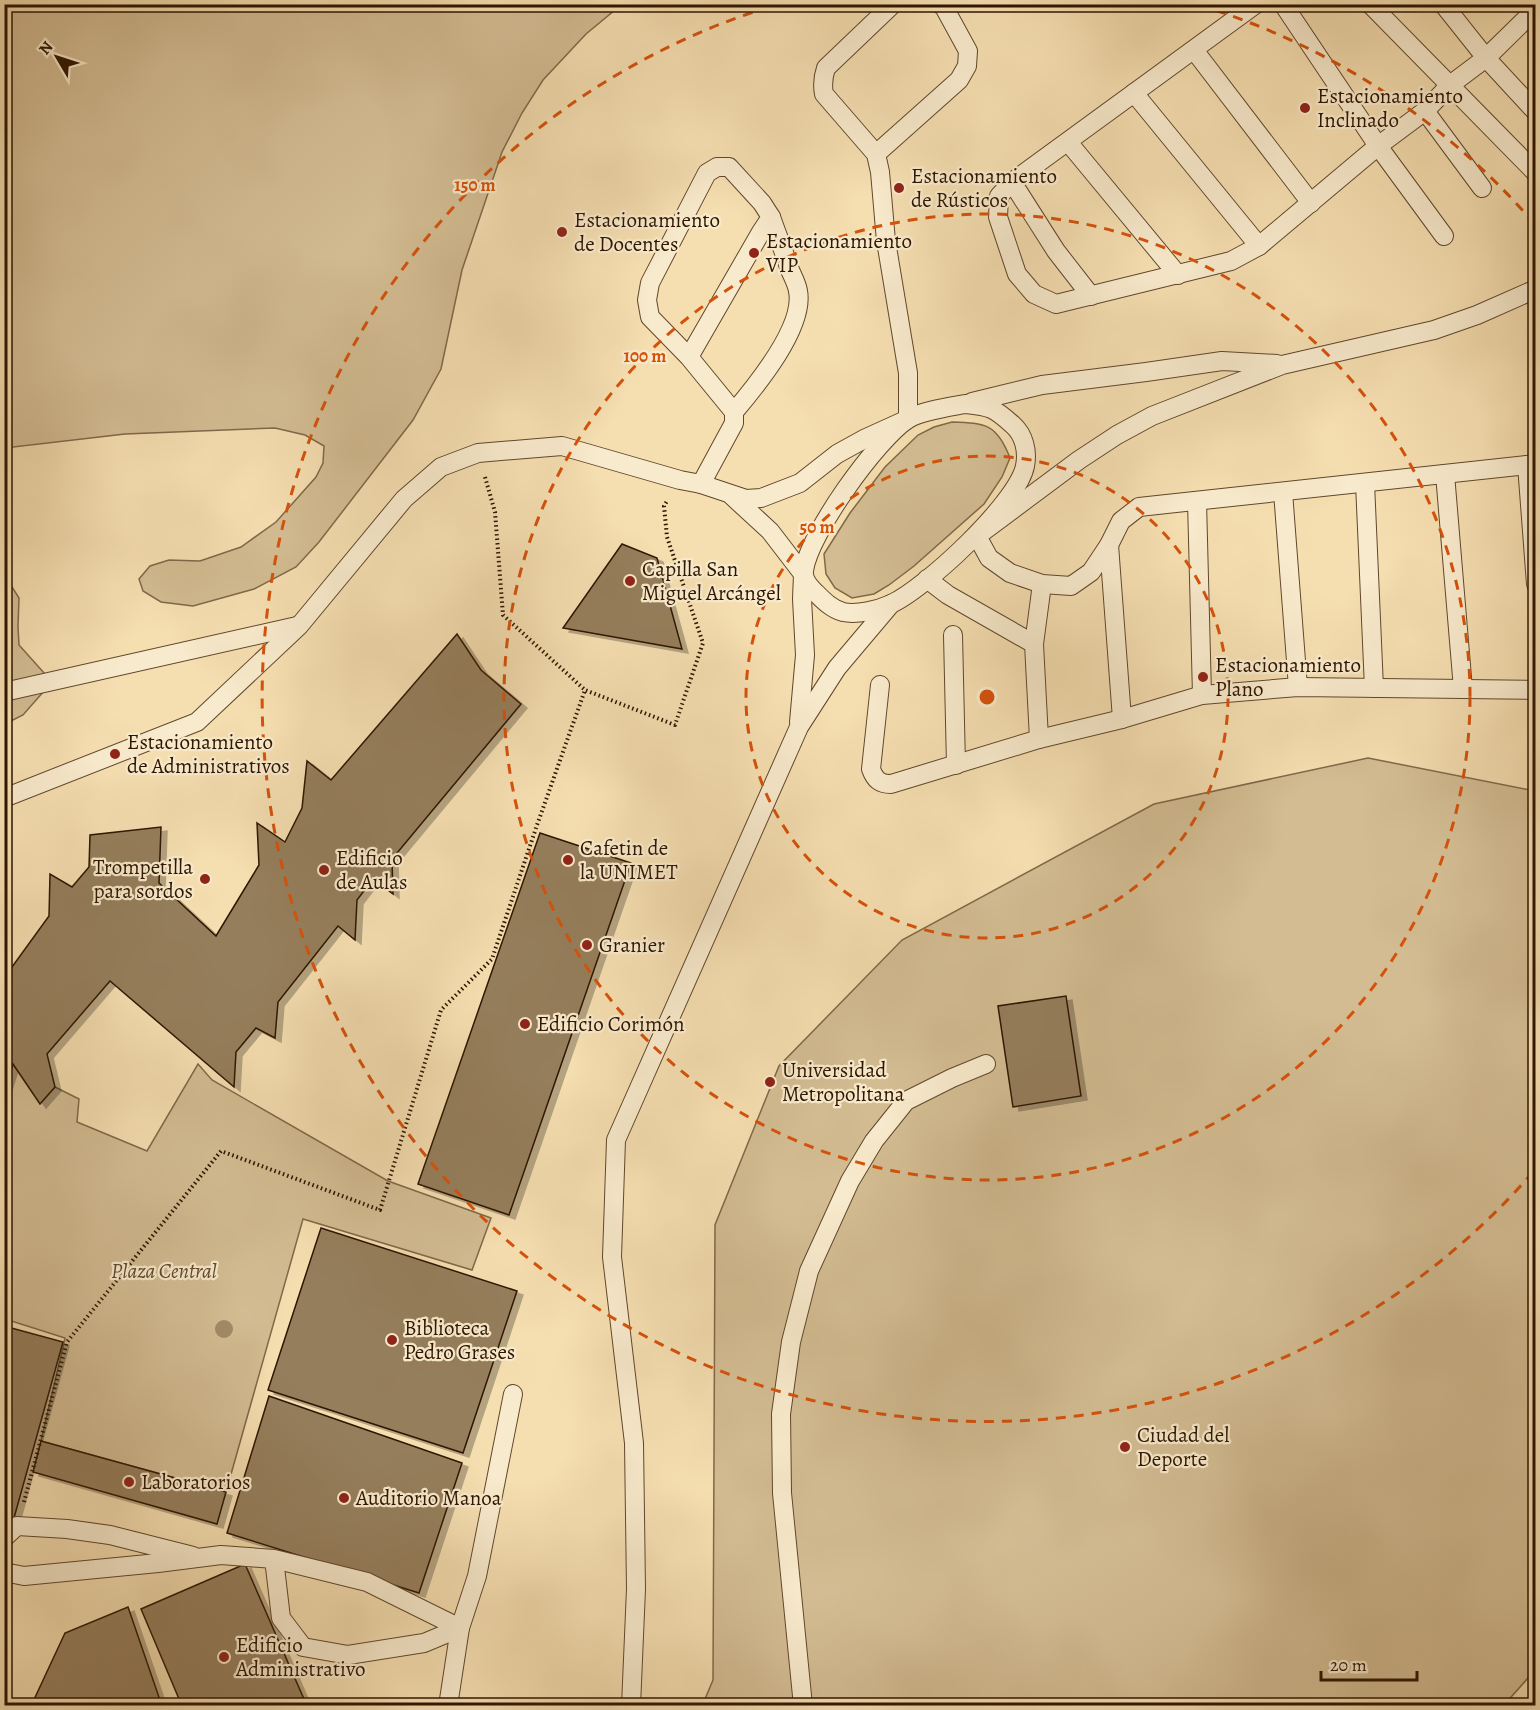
<svg xmlns="http://www.w3.org/2000/svg" width="1540" height="1710" viewBox="0 0 1540 1710" font-family="Alegreya,serif">
  <style>
    .green { fill: #d3bc92; stroke: #806849; stroke-width: 1.5 }
    .building { fill: #957e5c; stroke: #2e1500; stroke-width: 1.5; filter: url(#shadow) }
    .lines { fill: none; stroke-linecap: round; stroke-linejoin: round }
    .lane-casing { stroke: #60472c; stroke-width: 20 }
    .path { stroke: #2e1500; stroke-width: 4; stroke-dasharray: 1.5 3; stroke-linecap: butt }
    .lane { stroke: #f8eacc; stroke-width: 18 }
    .tree { fill: #a38b67 }
    .ring { fill: none; stroke: #d5520b; stroke-width: 3; stroke-dasharray: 10 8 }
    .poi-dot { fill: #8f2418; stroke: #f8eacc; stroke-width: 2 }
    .labels { text-anchor: middle; stroke-width: 4.5; stroke-linejoin: round; paint-order: stroke }
    .poi-label { font-size: 21px; fill: #2e1500; stroke: #f8eacc; text-anchor: start }
    .park-label { font-size: 21px; font-style: italic; fill: #60472c; stroke: #f8eacc }
    .centre { fill: #d5520b; stroke: #f8eacc; stroke-width: 3 }
    .ring-label { font-size: 18px; text-anchor: middle; font-weight: bold; fill: #d5520b; stroke: #f8eacc; stroke-width: 4.5; stroke-linejoin: round; paint-order: stroke }
  </style>
  <defs>
    <filter id="shadow"><feDropShadow dx="6" dy="4" stdDeviation="0" flood-color="#0004"/></filter>
  </defs>
  <rect width="100%" height="100%" fill="#f5deb0"/>
  <filter id="stains"><feTurbulence type="fractalNoise" baseFrequency=".00333" numOctaves="4"/><feColorMatrix values="0 0 0 0 .2 0 0 0 0 .09 0 0 0 0 .02 0 0 0 .5 -.17"/></filter>
  <radialGradient id="worn" r=".72"><stop offset=".6" stop-color="#630" stop-opacity="0"/><stop offset="1" stop-color="#630" stop-opacity=".3"/></radialGradient>
  <g class="green">
    <path d="M 5,4 L 621,5 L 586,34 L 543,80 L 522,113 L 502,152 L 462,270 L 441,369 L 413,420 L 319,542 L 296,567 L 254,589 L 193,606 L 161,602 L 143,591 L 139,579 L 150,566 L 169,560 L 200,561 L 241,547 L 276,522 L 316,477 L 323,463 L 324,446 L 305,435 L 275,428 L 125,434 L 5,448 Z"/>
    <path d="M 952,422 C 986,423 997,424 1010,458 L 1002,477 L 984,504 L 914,566 L 889,585 L 874,594 L 852,598 L 835,588 L 826,574 L 824,554 L 850,513 L 885,467 L 918,435 L 934,427 Z"/>
    <path d="M 5,579 L 7,579 L 19,598 L 18,627 L 19,645 L 45,674 L 45,690 L 23,715 L 5,724 Z"/>
    <path d="M 1368,758 L 1535,791 L 1536,1669 L 1504,1705 L 702,1706 L 713,1680 L 715,1225 L 779,1066 L 902,940 L 1154,804 Z"/>
    <path d="M 13,1064 L 40,1103 L 55,1087 L 79,1099 L 77,1122 L 147,1151 L 198,1064 L 212,1080 L 388,1181 L 491,1218 L 472,1270 L 303,1219 L 226,1492 L 41,1441 L 65,1338 L 5,1319 L 4,1092 Z"/>
  </g>
  <g class="building">
    <path d="M 622,544 L 657,558 L 682,649 L 563,628 Z"/>
    <path d="M 457,634 L 481,670 L 521,704 L 392,859 L 393,894 L 373,879 L 357,900 L 355,940 L 338,926 L 278,1002 L 275,1038 L 256,1028 L 236,1052 L 234,1087 L 110,981 L 47,1054 L 55,1087 L 40,1104 L 13,1064 L 4,1092 L 4,978 L 49,916 L 50,874 L 72,887 L 89,867 L 90,835 L 161,827 L 159,883 L 216,936 L 259,865 L 257,823 L 285,842 L 302,808 L 307,761 L 331,780 Z"/>
    <path d="M 540,833 L 631,863 L 509,1215 L 418,1184 Z"/>
    <path d="M 1066,996 L 1081,1096 L 1013,1107 L 998,1006 Z"/>
    <path d="M 321,1228 L 517,1291 L 463,1453 L 268,1390 Z"/>
    <path d="M 4,1326 L 63,1342 L 14,1518 L 4,1516 Z"/>
    <path d="M 269,1396 L 462,1463 L 419,1593 L 227,1533 Z"/>
    <path d="M 41,1441 L 226,1492 L 217,1524 L 33,1472 Z"/>
    <path d="M 245,1564 L 307,1706 L 182,1706 L 141,1609 Z"/>
    <path d="M 128,1607 L 162,1706 L 31,1706 L 65,1633 Z"/>
  </g>
  <g class="lines">
    <defs>
      <g id="lane">
        <path d="M 1256,4 L 1012,182 L 999,196 L 998,217 L 1017,274 L 1034,294 L 1056,304 L 1231,261 L 1259,246 L 1378,146 L 1425,111 L 1450,85 L 1486,58 L 1536,9"/>
        <path d="M 1283,4 L 1378,146 L 1444,236"/>
        <path d="M 1370,4 L 1536,173"/>
        <path d="M 1443,4 L 1486,58 L 1536,112"/>
        <path d="M 1194,50 L 1311,203"/>
        <path d="M 1134,93 L 1259,246"/>
        <path d="M 1425,111 L 1482,188"/>
        <path d="M 1068,142 L 1178,275"/>
        <path d="M 876,154 L 959,80 L 967,66 L 968,51 L 944,7 L 940,4"/>
        <path d="M 1012,182 L 1056,251 L 1091,296"/>
        <path d="M 1536,289 L 1477,315 L 1434,330 L 1282,365 L 1152,416 L 1117,435 L 1079,460 L 977,536 L 989,558 L 1010,573 L 1042,584 L 1071,586 L 1091,572 L 1109,545 L 1121,521 L 1139,507 L 1536,464"/>
        <path d="M 689,357 L 650,317 L 647,300 L 650,283 L 707,173 L 717,167 L 729,167 L 762,203 L 771,217 L 761,232 L 689,357 L 734,412 L 734,423 L 701,484"/>
        <path d="M 972,402 L 1042,385 L 1146,372 L 1222,361 L 1277,364"/>
        <path d="M 965,404 C 991,407 993,407 1013,425 C 1024,435 1028,451 1025,466 C 1018,502 926,588 891,604 C 878,610 857,615 843,612 C 831,609 822,599 814,591 C 809,586 803,578 804,571 C 808,535 877,439 908,419 C 921,411 949,407 965,404 Z"/>
        <path d="M 734,412 C 756,386 805,327 798,291 C 797,284 793,277 790,270 C 784,252 777,234 771,217"/>
        <path d="M 1527,465 L 1536,584"/>
        <path d="M 1445,474 L 1463,689"/>
        <path d="M 1365,483 L 1374,688"/>
        <path d="M 1283,492 L 1298,687"/>
        <path d="M 732,496 L 770,531 L 803,574 L 802,599 L 805,655 L 799,722"/>
        <path d="M 1197,501 L 1202,695"/>
        <path d="M 1109,545 L 1122,719"/>
        <path d="M 927,579 L 948,595 L 1034,644 L 1039,739 L 1122,719 L 1202,695 L 1298,687 L 1536,690"/>
        <path d="M 953,635 L 956,765"/>
        <path d="M 1034,644 L 1042,584"/>
        <path d="M 880,685 L 871,769 C 875,780 880,784 891,784 L 1039,739"/>
        <path d="M 4,692 L 297,626"/>
        <path d="M 4,798 L 197,722 L 299,626 L 404,499 L 441,467 L 478,453 L 562,446 L 680,480 L 701,484 L 746,499 L 761,498 L 800,483 L 837,454 L 866,438 L 908,419 L 908,373 L 886,241 L 880,172 L 876,154 L 824,94 C 822,84 823,77 826,68 L 893,4"/>
        <path d="M 4,1538 L 17,1526 L 67,1529 L 110,1535 L 193,1556"/>
        <path d="M 4,1572 L 24,1576 L 158,1563 L 221,1555 L 274,1559 L 367,1582 L 460,1628 L 424,1643 L 348,1655 L 303,1647 L 281,1618 L 274,1559"/>
        <path d="M 448,1706 L 460,1628 L 477,1576 L 513,1394"/>
        <path d="M 631,1706 L 636,1589 L 634,1443 L 612,1257 L 616,1140 L 799,727 L 837,668 L 891,604"/>
        <path d="M 803,1706 L 782,1493 L 781,1414 L 791,1342 L 809,1271 L 850,1181 L 874,1141 L 906,1101 L 952,1078 L 986,1064"/>
      </g>
    </defs>
    <use href="#lane" class="lane-casing"/>
    <g class="path">
      <path d="M 485,477 L 495,512 L 503,615 L 585,690"/>
      <path d="M 24,1502 L 67,1342 L 221,1151 L 380,1210 L 441,1010 L 492,959 L 537,825 L 585,690 L 675,725 L 703,643 L 667,537 L 664,506 L 667,501"/>
    </g>
    <use href="#lane" class="lane"/>
  </g>
  <circle class="tree" cx="224" cy="1329" r="9"/>
  <g class="ring">
    <circle cx="987" cy="697" r="241"/>
    <circle cx="987" cy="697" r="483"/>
    <path d="M1533 1172A724 724 0 1 1 775 5M1199 5A724 724 0 0 1 1533 222"/>
  </g>
  <g class="poi-dot">
    <circle cx="1305" cy="108" r="6"/>
    <circle cx="899" cy="188" r="6"/>
    <circle cx="562" cy="232" r="6"/>
    <circle cx="754" cy="253" r="6"/>
    <circle cx="630" cy="581" r="6"/>
    <circle cx="1203" cy="677" r="6"/>
    <circle cx="115" cy="754" r="6"/>
    <circle cx="568" cy="860" r="6"/>
    <circle cx="324" cy="870" r="6"/>
    <circle cx="205" cy="879" r="6"/>
    <circle cx="587" cy="945" r="6"/>
    <circle cx="525" cy="1024" r="6"/>
    <circle cx="770" cy="1082" r="6"/>
    <circle cx="392" cy="1340" r="6"/>
    <circle cx="1125" cy="1447" r="6"/>
    <circle cx="129" cy="1482" r="6"/>
    <circle cx="344" cy="1498" r="6"/>
    <circle cx="224" cy="1657" r="6"/>
  </g>
  <g class="labels">
    <g class="poi-label">
      <text x="1317" y="103">Estacionamiento<tspan x="1317" dy="24">Inclinado</tspan></text>
      <text x="911" y="183">Estacionamiento<tspan x="911" dy="24">de Rústicos</tspan></text>
      <text x="574" y="227">Estacionamiento<tspan x="574" dy="24">de Docentes</tspan></text>
      <text x="766" y="248">Estacionamiento<tspan x="766" dy="24">VIP</tspan></text>
      <text x="642" y="576">Capilla San<tspan x="642" dy="24">Miguel Arcángel</tspan></text>
      <text x="1215" y="672">Estacionamiento<tspan x="1215" dy="24">Plano</tspan></text>
      <text x="127" y="749">Estacionamiento<tspan x="127" dy="24">de Administrativos</tspan></text>
      <text x="580" y="855">Cafetin de<tspan x="580" dy="24">la UNIMET</tspan></text>
      <text x="336" y="865">Edificio<tspan x="336" dy="24">de Aulas</tspan></text>
      <text x="193" y="874" text-anchor="end">Trompetilla<tspan x="193" dy="24">para sordos</tspan></text>
      <text x="599" y="952">Granier</text>
      <text x="537" y="1031">Edificio Corimón</text>
      <text x="782" y="1077">Universidad<tspan x="782" dy="24">Metropolitana</tspan></text>
      <text x="404" y="1335">Biblioteca<tspan x="404" dy="24">Pedro Grases</tspan></text>
      <text x="1137" y="1442">Ciudad del<tspan x="1137" dy="24">Deporte</tspan></text>
      <text x="141" y="1489">Laboratorios</text>
      <text x="356" y="1505">Auditorio Manoa</text>
      <text x="236" y="1652">Edificio<tspan x="236" dy="24">Administrativo</tspan></text>
    </g>
    <g class="park-label">
      <text x="164" y="1278">Plaza Central</text>
    </g>
  </g>
  <circle cx="987" cy="697" r="9" class="centre"/>
  <g class="ring-label">
    <text x="475" y="191">150 m</text>
    <text x="645" y="362">100 m</text>
    <text x="817" y="533">50 m</text>
  </g>
  <rect width="1540" height="1710" fill="none" stroke="#f5deb0" stroke-width="24"/>
  <rect x="6" y="6" width="1528" height="1698" fill="none" stroke="#2e1500" stroke-width="3"/>
  <rect x="12" y="12" width="1516" height="1686" fill="none" stroke="#2e1500" stroke-width="1.5"/>
  <g transform="translate(57 57) rotate(309)" stroke="#f8eacc" stroke-width="4.5" paint-order="stroke">
  <path d="M0-4.5L10 22L0 15L-10 22Z" fill="#2e1500"/>
  <text y="-9" font-size="16" font-weight="bold" text-anchor="middle" fill="#2e1500">N</text>
  </g>
  <path d="M1321 1671v9h96v-9" fill="none" stroke="#2e1500" stroke-width="3"/>
  <text x="1330" y="1671" font-size="18" fill="#2e1500" stroke="#f8eacc" stroke-width="4.5" paint-order="stroke">20 m</text>
  <rect width="100%" height="100%" filter="url(#stains)"/>
  <rect width="100%" height="100%" fill="url(#worn)"/>
</svg>
